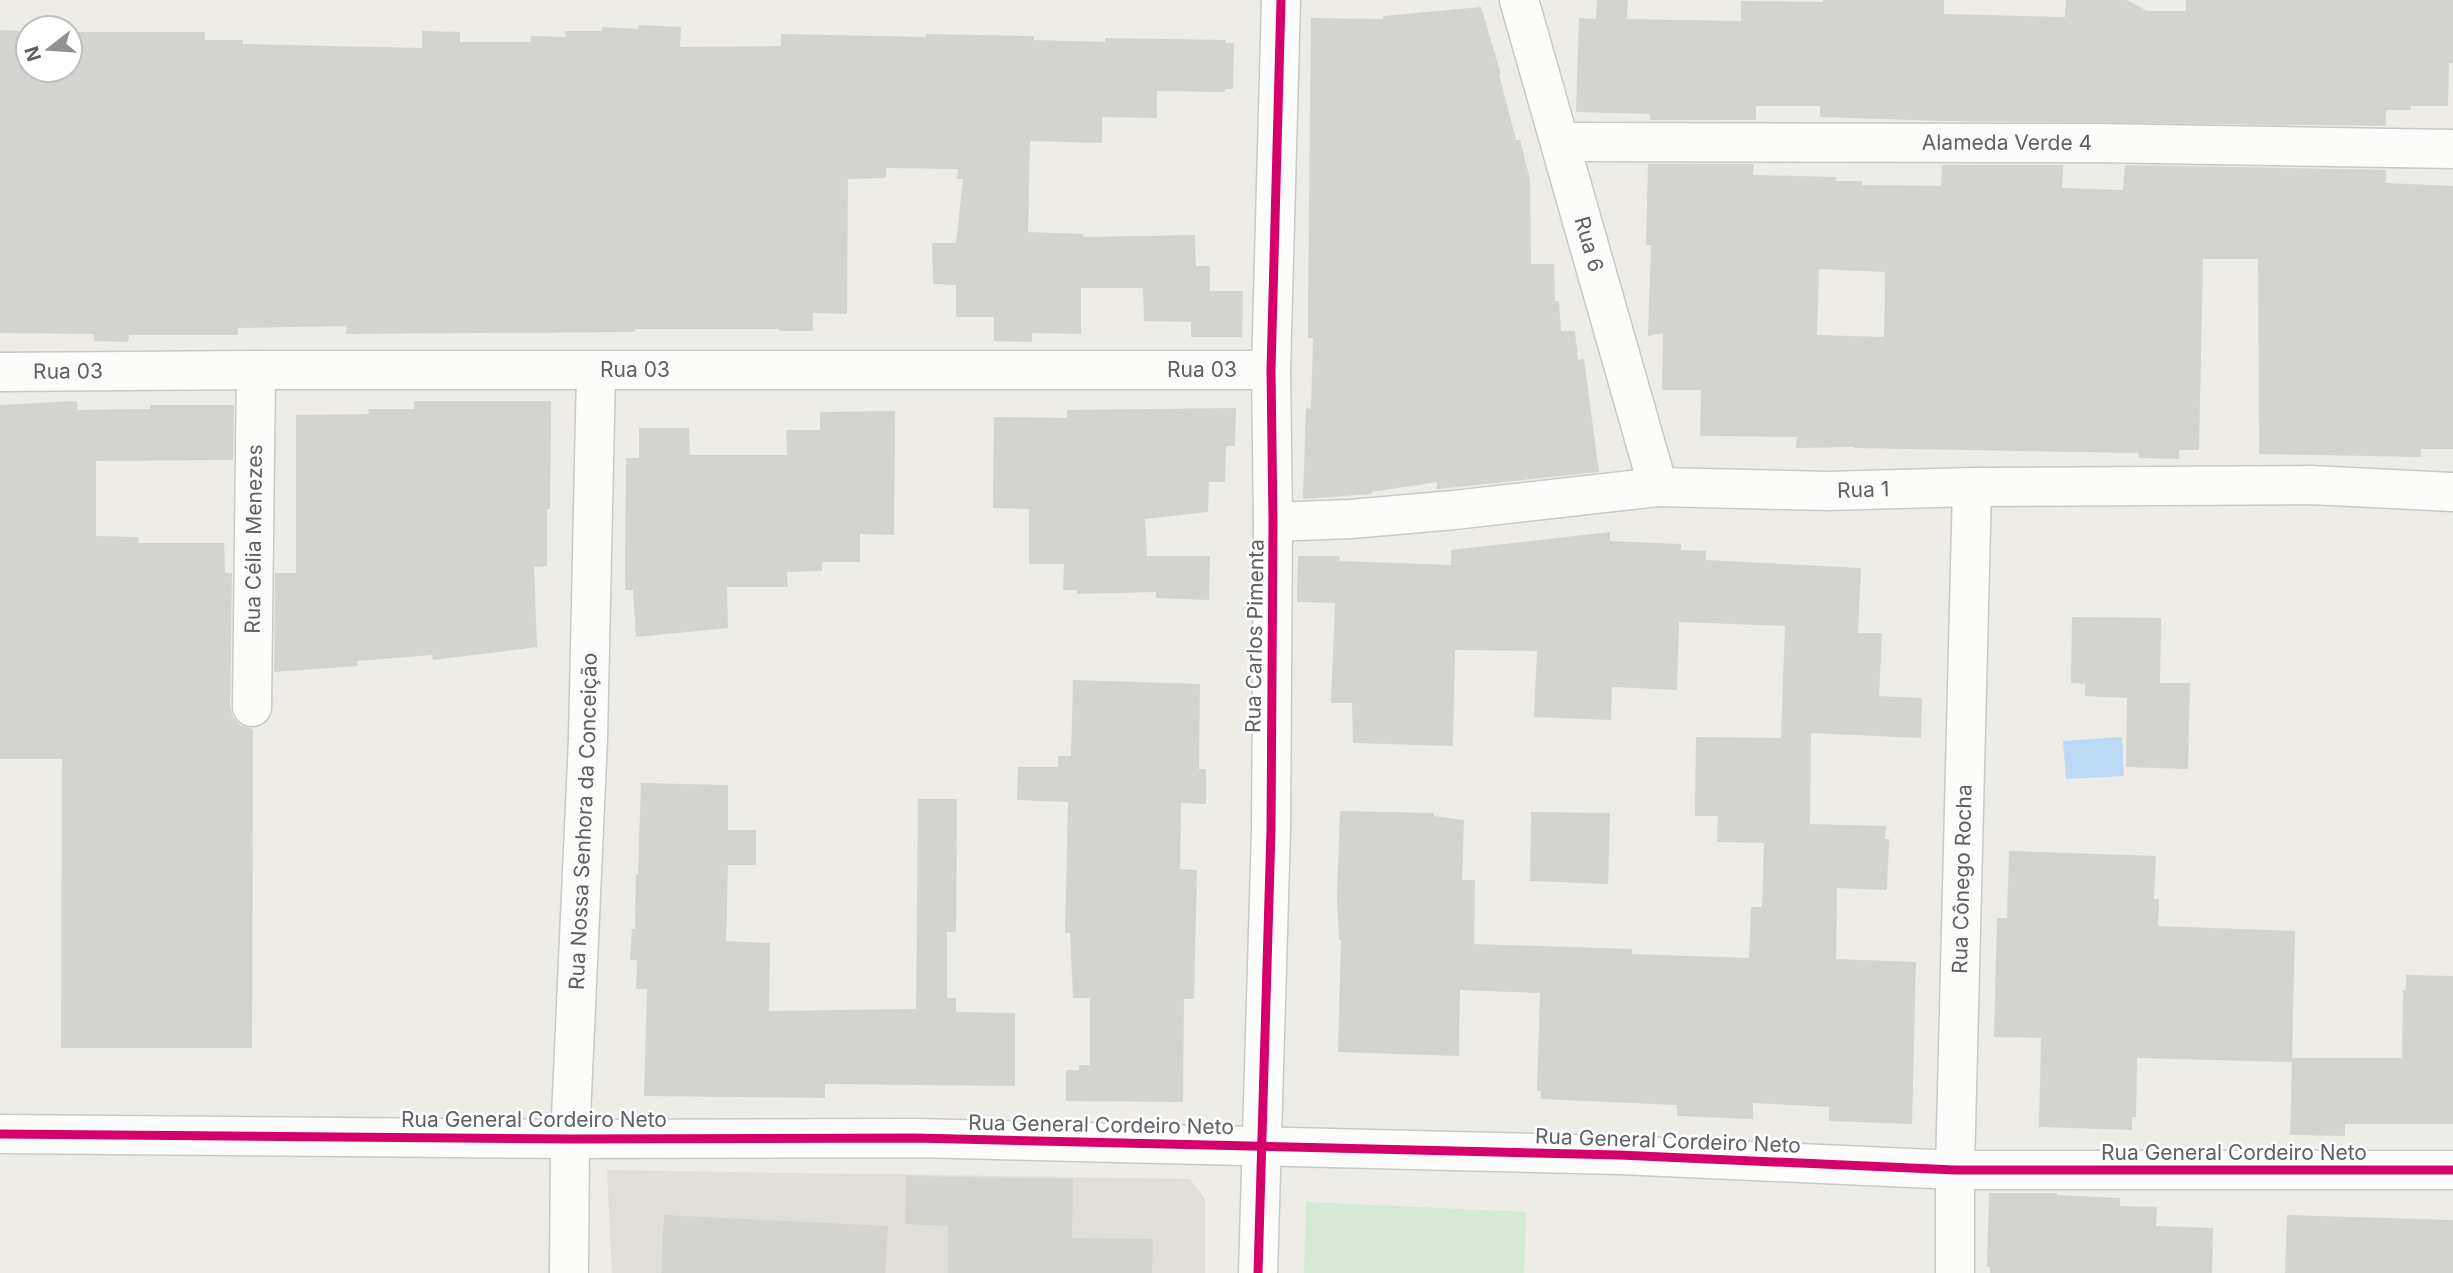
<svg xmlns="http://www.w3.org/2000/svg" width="2453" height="1273" viewBox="0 0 2453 1273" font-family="Inter,sans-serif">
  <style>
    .education { fill: #e0ded7 }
    .green { fill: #d5e9d4 }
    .water { fill: #bcdaf6 }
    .building { fill: #d3d3d0; fill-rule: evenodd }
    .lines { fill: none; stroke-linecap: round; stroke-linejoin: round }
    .street-casing { stroke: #c8c8c8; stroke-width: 41 }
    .street { stroke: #fcfcfb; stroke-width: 38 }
    .cycleway-casing { stroke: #fff; stroke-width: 13 }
    .cycleway { stroke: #d6006c; stroke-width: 9 }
    .labels { text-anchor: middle; stroke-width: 5; stroke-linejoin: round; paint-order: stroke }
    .street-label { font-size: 21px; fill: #5d6065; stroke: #fff }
  </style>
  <rect width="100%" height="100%" fill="#edece7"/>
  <path class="education" d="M 607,1170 L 1190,1179 L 1205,1199 L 1205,1273 L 612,1273 Z"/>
  <path class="green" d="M 1306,1202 L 1526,1212 L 1524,1273 L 1304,1273 Z"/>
  <path class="water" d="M 2122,737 L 2124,776 L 2066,779 L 2063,741 Z"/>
  <g class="building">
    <path d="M 1597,0 L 1628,0 L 1627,19 L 1741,21 L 1741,1 L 1823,2 L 1823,0 L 1944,0 L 1944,14 L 2065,17 L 2066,0 L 2127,0 L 2147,11 L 2186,11 L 2186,0 L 2453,0 L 2453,63 L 2449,63 L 2448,106 L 2411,106 L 2411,110 L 2386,110 L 2386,126 L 1943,121 L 1820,117 L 1820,106 L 1756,106 L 1756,120 L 1650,120 L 1650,114 L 1576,112 L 1579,18 L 1596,19 Z"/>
    <path d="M 1481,7 L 1501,74 L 1499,74 L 1516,140 L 1520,140 L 1530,179 L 1531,264 L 1554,264 L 1555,301 L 1559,301 L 1561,331 L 1575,331 L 1578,360 L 1584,359 L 1599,472 L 1437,489 L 1437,482 L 1372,492 L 1372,494 L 1303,499 L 1306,408 L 1311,409 L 1313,338 L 1308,338 L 1308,300 L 1311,18 L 1383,19 L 1383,16 Z"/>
    <path d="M 638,25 L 681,27 L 680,47 L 781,46 L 781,34 L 926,37 L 926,34 L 1034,36 L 1034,40 L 1105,42 L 1105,38 L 1226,40 L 1225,43 L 1234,43 L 1233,89 L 1225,89 L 1225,92 L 1157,91 L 1157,118 L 1102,117 L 1102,143 L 1030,141 L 1028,232 L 1083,234 L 1083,237 L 1195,235 L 1196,266 L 1210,266 L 1210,291 L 1243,291 L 1242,337 L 1191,337 L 1191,322 L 1144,321 L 1143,288 L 1081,288 L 1081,334 L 1032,333 L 1032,342 L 994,341 L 994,317 L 956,317 L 956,285 L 933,284 L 932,243 L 956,243 L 963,179 L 957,179 L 958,169 L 886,168 L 886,178 L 848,179 L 847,314 L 813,313 L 813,331 L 779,331 L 779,329 L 635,329 L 635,332 L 346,334 L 346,326 L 238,328 L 238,335 L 129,335 L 128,342 L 94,341 L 94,334 L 0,333 L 0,30 L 28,31 L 28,70 L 70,70 L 70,32 L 205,32 L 205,40 L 243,40 L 243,44 L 422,48 L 422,31 L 460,32 L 460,42 L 530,42 L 531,36 L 566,37 L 565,31 L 602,31 L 602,27 L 638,29 Z"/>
    <path d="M 1648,164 L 1754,164 L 1753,175 L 1836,177 L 1836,181 L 1862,181 L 1862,185 L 1941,186 L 1942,165 L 2063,165 L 2062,188 L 2123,190 L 2125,165 L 2386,170 L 2386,183 L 2453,186 L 2453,449 L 2421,449 L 2421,457 L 2259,454 L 2258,259 L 2203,259 L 2199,450 L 2179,450 L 2179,459 L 2139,458 L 2138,453 L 1854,448 L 1854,447 L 1796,448 L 1797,437 L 1700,436 L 1701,390 L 1662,390 L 1663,333 L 1648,336 L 1651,245 L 1646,245 ZM 1819,269 L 1885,272 L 1884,337 L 1817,335 Z"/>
    <path d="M 77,401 L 78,410 L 150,409 L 150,405 L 234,405 L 233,460 L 96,461 L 96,536 L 139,537 L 138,543 L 224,543 L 225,573 L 232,573 L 230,707 L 233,717 L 240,725 L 253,729 L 252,1048 L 61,1048 L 62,759 L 0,759 L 0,405 Z"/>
    <path d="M 414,401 L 551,401 L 550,509 L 547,509 L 547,566 L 534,567 L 537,647 L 433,660 L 432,655 L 357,661 L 358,666 L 274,672 L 275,573 L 296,573 L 296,415 L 369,414 L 368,409 L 414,409 Z"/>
    <path d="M 1236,408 L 1235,446 L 1226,446 L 1225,482 L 1209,482 L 1208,512 L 1145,519 L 1147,556 L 1210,556 L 1209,600 L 1156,598 L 1156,592 L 1077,594 L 1077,590 L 1063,590 L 1064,564 L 1029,564 L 1029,509 L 993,508 L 994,417 L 1067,418 L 1067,410 Z"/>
    <path d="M 895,411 L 894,535 L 860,534 L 860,562 L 822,562 L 822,571 L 787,572 L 788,587 L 727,587 L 728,628 L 636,637 L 633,590 L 625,590 L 626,458 L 639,458 L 639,428 L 689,428 L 690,455 L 787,455 L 786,430 L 820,430 L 820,412 Z"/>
    <path d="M 1610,532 L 1610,541 L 1681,544 L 1681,550 L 1706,551 L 1706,560 L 1861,568 L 1858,633 L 1882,633 L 1879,696 L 1922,698 L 1921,738 L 1811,733 L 1810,824 L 1886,826 L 1885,839 L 1889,839 L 1887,890 L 1837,888 L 1836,959 L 1916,962 L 1912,1124 L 1829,1121 L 1829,1107 L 1753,1103 L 1753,1119 L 1677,1116 L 1677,1105 L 1541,1099 L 1541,1091 L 1537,1091 L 1540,993 L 1460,990 L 1459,1056 L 1338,1052 L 1341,940 L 1339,940 L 1337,895 L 1340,811 L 1434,813 L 1434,816 L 1464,820 L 1462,880 L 1475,880 L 1474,944 L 1632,949 L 1632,954 L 1749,958 L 1751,907 L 1762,907 L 1764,843 L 1717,842 L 1718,816 L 1695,816 L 1696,737 L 1781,738 L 1785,626 L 1679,622 L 1677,690 L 1612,687 L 1611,720 L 1534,717 L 1537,651 L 1455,650 L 1453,746 L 1353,743 L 1352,703 L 1331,703 L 1335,603 L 1297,602 L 1298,556 L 1340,556 L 1339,561 L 1451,565 L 1451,550 Z"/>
    <path d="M 2072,617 L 2161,618 L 2160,683 L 2190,683 L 2188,769 L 2126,767 L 2127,698 L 2085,696 L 2085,684 L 2071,683 Z"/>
    <path d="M 1073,680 L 1200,684 L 1199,769 L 1206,769 L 1206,804 L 1181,803 L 1180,869 L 1197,870 L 1194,999 L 1184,999 L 1183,1102 L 1066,1101 L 1066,1070 L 1079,1070 L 1079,1065 L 1090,1065 L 1090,998 L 1073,998 L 1070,933 L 1065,933 L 1068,802 L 1017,800 L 1018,767 L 1058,767 L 1058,756 L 1071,756 Z"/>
    <path d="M 641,783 L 728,785 L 728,830 L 756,830 L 756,865 L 728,865 L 726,941 L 770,943 L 769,1011 L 916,1009 L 918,799 L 957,799 L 956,932 L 947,932 L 947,998 L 956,998 L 956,1012 L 1015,1013 L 1015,1086 L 825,1084 L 825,1098 L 644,1096 L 647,989 L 636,989 L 637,960 L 630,960 L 632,929 L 635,929 L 636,874 L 638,874 Z"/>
    <path d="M 1531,812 L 1610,813 L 1608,884 L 1530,881 Z"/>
    <path d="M 2009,851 L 2156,856 L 2154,899 L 2159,899 L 2158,926 L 2295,931 L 2292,1058 L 2402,1058 L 2403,990 L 2406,991 L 2406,975 L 2453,976 L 2453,1124 L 2345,1124 L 2345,1136 L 2290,1135 L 2292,1062 L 2137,1058 L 2136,1117 L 2132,1117 L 2132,1130 L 2039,1127 L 2041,1038 L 1994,1037 L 1997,918 L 2007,918 Z"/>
    <path d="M 906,1176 L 1073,1179 L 1072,1238 L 1153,1239 L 1152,1273 L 948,1273 L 948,1226 L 905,1224 Z"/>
    <path d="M 1989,1193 L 2057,1193 L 2057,1195 L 2120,1198 L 2120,1206 L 2157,1207 L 2156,1226 L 2213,1228 L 2212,1273 L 1990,1273 L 1990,1267 L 1987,1267 Z"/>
    <path d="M 664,1215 L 888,1226 L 885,1273 L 661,1273 Z"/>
    <path d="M 2287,1215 L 2453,1220 L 2453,1273 L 2285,1273 Z"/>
  </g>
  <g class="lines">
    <defs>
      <g id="street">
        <path id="s1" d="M 1519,0 L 1658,487"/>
        <path id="s2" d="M 1561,142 L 2098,143 L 2453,149"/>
        <path id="s3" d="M 0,372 L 256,370 L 1271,370"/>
        <path id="s4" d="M 1273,522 L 1351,519 L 1454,510 L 1658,487 L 1828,491 L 1972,487 L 2311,485 L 2453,492"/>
        <path id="s5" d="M 252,707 L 256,370"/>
        <path d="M 0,1134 L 570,1139 L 915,1138 L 1619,1155 L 1955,1170 L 2453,1170"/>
        <path id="s6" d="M 569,1273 L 570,1139 L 588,739 L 596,371"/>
        <path d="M 1258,1273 L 1271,830 L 1273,522 L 1271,370 L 1281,0"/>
        <path id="s7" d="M 1955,1273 L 1955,1170 L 1972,487"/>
      </g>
    </defs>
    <use href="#street" class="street-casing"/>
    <use href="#street" class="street"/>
    <defs>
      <g id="cycleway">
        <path d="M 0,1134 L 570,1139 L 915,1138 L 1619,1155 L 1955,1170 L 2453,1170"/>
        <path d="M 1258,1273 L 1271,830 L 1273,522 L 1271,370 L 1281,0"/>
      </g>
    </defs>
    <use href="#cycleway" class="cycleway-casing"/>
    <use href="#cycleway" class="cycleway"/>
  </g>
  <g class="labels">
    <g class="street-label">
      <text dy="7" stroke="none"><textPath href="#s2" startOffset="446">Alameda Verde 4</textPath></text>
      <text dy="7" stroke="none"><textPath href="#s1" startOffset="254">Rua 6</textPath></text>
      <text dy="7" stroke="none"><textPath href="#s3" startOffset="635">Rua 03</textPath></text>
      <text dy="7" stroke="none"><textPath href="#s3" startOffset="1202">Rua 03</textPath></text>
      <text dy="7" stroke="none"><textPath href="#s3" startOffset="68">Rua 03</textPath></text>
      <text dy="7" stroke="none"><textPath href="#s4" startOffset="592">Rua 1</textPath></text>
      <text dy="7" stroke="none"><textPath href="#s5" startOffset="168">Rua Célia Menezes</textPath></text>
      <text transform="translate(1255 636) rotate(-89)" y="7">Rua Carlos Pimenta</text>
      <text dy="7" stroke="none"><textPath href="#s6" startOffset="452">Rua Nossa Senhora da Conceição</textPath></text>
      <text dy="7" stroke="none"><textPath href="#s7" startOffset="394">Rua Cônego Rocha</textPath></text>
      <text x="534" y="1127">Rua General Cordeiro Neto</text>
      <text transform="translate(1101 1125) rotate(1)" y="7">Rua General Cordeiro Neto</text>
      <text transform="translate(1668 1141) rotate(2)" y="7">Rua General Cordeiro Neto</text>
      <text x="2234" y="1160">Rua General Cordeiro Neto</text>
    </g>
  </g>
  <g transform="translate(49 49) rotate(253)"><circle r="33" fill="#ffffff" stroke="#bebfc1" stroke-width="2"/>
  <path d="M0-5L12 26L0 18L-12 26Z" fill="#8f9192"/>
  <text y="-10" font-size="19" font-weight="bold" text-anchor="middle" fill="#5d6065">N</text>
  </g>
</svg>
